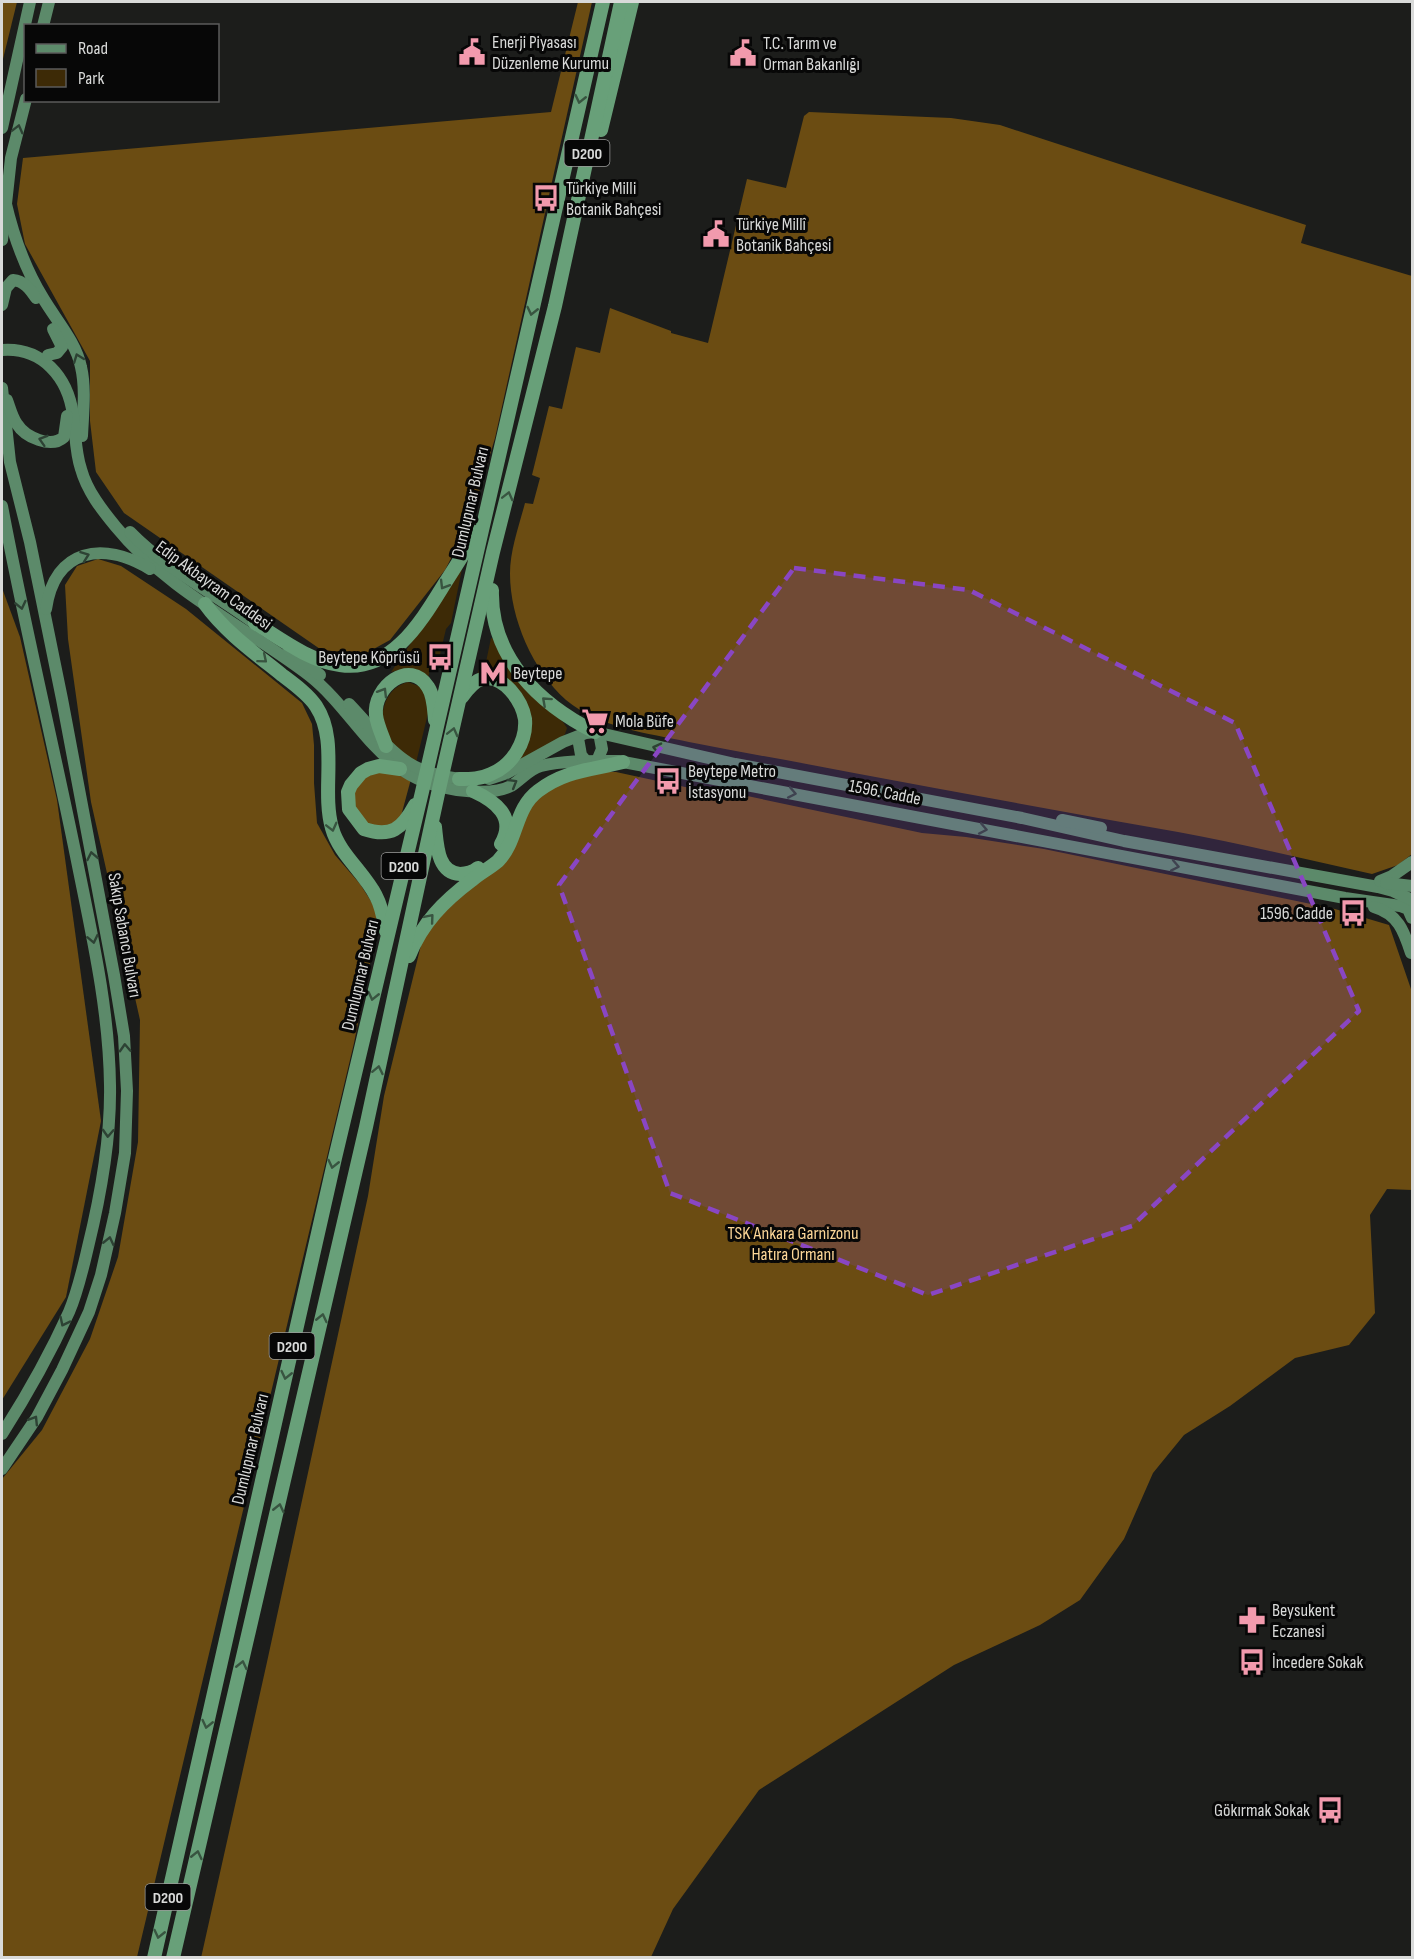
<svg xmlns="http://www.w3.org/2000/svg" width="1414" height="1959" viewBox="0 0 1414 1959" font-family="'Sofia Sans Condensed',sans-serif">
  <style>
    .green { fill: #3d2a06 }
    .forest { fill: #6b4c12 }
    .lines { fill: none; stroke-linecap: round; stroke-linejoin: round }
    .major { stroke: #5c8a6a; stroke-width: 12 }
    .highway { stroke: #68a079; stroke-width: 14 }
    .oneway { stroke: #385440 }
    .oneway2 { stroke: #2d4234 }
    .marked { fill: #8946c3; fill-opacity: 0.2; stroke: #8946c3; stroke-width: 4.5; stroke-dasharray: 12 8; stroke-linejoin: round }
    .labels { text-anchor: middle; stroke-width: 6; stroke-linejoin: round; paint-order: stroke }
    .shield { fill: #070707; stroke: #9a9b9a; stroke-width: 1.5 }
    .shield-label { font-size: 16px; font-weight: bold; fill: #d9dad9 }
    .poi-label { font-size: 18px; fill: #d9dad9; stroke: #070707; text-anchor: start }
    .street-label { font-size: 18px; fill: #d9dad9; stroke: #070707 }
    .park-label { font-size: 18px; fill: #fdd798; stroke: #070707 }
  </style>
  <rect width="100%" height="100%" fill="#1c1d1b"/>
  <g class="green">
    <path d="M 462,569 L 451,623 L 446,629 L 437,667 L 431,666 L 428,678 L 400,670 L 391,672 Z"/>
    <path d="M 491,638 L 494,639 L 544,706 L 563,722 L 567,728 L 565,734 L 562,738 L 515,762 L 524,738 L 513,690 L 476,679 L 481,662 L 486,662 Z"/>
    <path d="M 408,682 L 421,687 L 430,705 L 416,763 C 408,756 397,750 390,741 C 375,722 383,688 408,682 Z"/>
  </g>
  <g class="forest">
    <path d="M 2,2 L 17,2 L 2,63 Z"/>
    <path d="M 578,2 L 592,2 L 495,438 L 471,519 L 445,570 L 390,640 L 361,656 L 320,649 L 124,513 L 96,472 L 90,421 L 90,361 L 25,244 L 17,204 L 23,158 L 551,112 Z"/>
    <path d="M 809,112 L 951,118 L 1000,125 L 1306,225 L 1301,243 L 1412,276 L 1412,854 L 1398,865 L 1372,874 C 1308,860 1243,844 1178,832 C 1070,813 962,793 854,773 C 799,762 744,753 689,742 C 647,733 600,728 566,700 C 533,671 510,618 510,574 C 510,550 519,526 525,503 L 533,504 L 540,478 L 532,475 L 549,406 L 562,409 L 576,347 L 600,353 L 610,308 L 671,331 L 671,333 L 708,343 L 747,179 L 786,188 L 804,116 Z"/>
    <path d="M 98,559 L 121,566 L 186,609 L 302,703 L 312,724 L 314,745 L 314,783 L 317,823 L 335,855 L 360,884 L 376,909 L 377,929 L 354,1043 L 137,1957 L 2,1958 L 2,1479 L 42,1430 L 90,1339 L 118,1257 L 138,1142 L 140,1020 L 91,802 L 68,639 L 65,585 L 77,566 Z"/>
    <path d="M 2,588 L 20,637 L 57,800 L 101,1121 L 66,1297 L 2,1400 Z"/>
    <path d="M 384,771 L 411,779 L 401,816 L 396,824 L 378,830 L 356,817 L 354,790 L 365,775 Z"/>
    <path d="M 598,772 L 616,772 L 699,790 L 733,793 L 922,833 L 966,837 L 1044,849 L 1335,909 L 1389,925 L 1412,992 L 1412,1190 L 1387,1189 L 1370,1215 L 1375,1313 L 1349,1345 L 1295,1358 L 1230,1406 L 1184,1435 L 1153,1473 L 1124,1539 L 1080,1600 L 1040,1625 L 954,1665 L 759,1790 L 673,1909 L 651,1957 L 201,1958 L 267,1662 L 368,1196 L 384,1096 L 421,945 L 434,914 L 493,868 L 521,819 L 550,785 Z"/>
  </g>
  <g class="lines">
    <g class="major">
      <path d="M 43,26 L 49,2"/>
      <path d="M 2,128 L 30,2"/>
      <path d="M 5,200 C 13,235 24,267 43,298 C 56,320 76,342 81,367 C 86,388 83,414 82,436"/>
      <path d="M 2,240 L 11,158 L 26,99"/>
      <path d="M 2,305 L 6,288 L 13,280 C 24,281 30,289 36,298"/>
      <path d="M 2,350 C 42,347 68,377 73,415 C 76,434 75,451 81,469 C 87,491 102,510 116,527 C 168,591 246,627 310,676 C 344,703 364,742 398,767 C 415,780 437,787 457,790 C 473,792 496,794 511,786 C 521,780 529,769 541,766 C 565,760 593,761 618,761 L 1345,898 L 1400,906 L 1408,909 L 1412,918"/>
      <path d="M 48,355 L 57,353 L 62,347 L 53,329"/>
      <path d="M 2,388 L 10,462 L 30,542 L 62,699 L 114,975 L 124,1036 L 127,1091 L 125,1153 L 115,1213 L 101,1275 L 89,1312 L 62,1370 L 37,1417 L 2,1469"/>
      <path d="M 7,400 C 10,408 12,417 17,424 C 25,437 51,449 64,437 L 67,416"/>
      <path d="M 2,506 C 24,623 52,739 76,856 C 91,931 109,1007 110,1085 C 111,1139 101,1194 88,1247 C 83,1268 78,1291 69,1312 C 50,1354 27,1395 2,1434"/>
      <path d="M 130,532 C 168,571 218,595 261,628"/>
      <path d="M 46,609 C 55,548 103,541 150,569"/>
      <path d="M 289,650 L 320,675"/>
      <path d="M 349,704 C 389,746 404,777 468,779"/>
      <path d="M 578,738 L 581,755 L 586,761"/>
      <path d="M 597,761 L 602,749 L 599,733"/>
      <path d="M 489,779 L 507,773 L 563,742 L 586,733 L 595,732 L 735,764 L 1022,818 L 1124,841 L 1378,887 L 1393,891 L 1412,900"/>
      <path d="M 1062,820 L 1101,828"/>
      <path d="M 1380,881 L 1392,876 L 1412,862"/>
      <path d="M 1386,883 L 1412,886"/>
      <path d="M 1374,907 C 1398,914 1404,931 1411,953"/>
    </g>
    <g class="highway">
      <path d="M 601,130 L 632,2"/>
      <path d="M 492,590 C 490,657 539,704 595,732"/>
      <path d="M 205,604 C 225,632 256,654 282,675 C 294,684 308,694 316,706 C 339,741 321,789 332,828 C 339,854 364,872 376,896 C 382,907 384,920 386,931"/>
      <path d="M 255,623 C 281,639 309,661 340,665 C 392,673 422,620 445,583 C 456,566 467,549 476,532"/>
      <path d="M 386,746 C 383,737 377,725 376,715 C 373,687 410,658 428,687 C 434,696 434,709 435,720"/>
      <path d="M 400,769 L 379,766 L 368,769 L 361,773 L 351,785 L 348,792 L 349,809 L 364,829 C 391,838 402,829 415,805"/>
      <path d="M 459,779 C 470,779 481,779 491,774 C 511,766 527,743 525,719 C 522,701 503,673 482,679 C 474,681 467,690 462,697"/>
      <path d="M 473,791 C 495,801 517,817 501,844"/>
      <path d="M 435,827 C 437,844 437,873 460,874 C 467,874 472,873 478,868"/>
      <path d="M 409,956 C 422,923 444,901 472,880 C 480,873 490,868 498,861 C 518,841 514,809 538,791 C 565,770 592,770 623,762"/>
      <path d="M 154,1958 L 335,1158 L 422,792 L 603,2"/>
      <path d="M 173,1958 L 366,1127 L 439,789 L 493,552 L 555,306 L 621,2"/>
    </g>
  </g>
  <defs><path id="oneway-chevron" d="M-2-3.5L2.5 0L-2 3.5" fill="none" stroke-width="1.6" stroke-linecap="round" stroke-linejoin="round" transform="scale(1.5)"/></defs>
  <g class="oneway">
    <use href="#oneway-chevron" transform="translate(580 99) rotate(103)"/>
    <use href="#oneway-chevron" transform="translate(532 311) rotate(103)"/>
    <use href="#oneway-chevron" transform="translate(508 496) rotate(-76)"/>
    <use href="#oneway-chevron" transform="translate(444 585) rotate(121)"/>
    <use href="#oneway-chevron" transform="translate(263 659) rotate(40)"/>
    <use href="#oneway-chevron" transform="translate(383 692) rotate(-59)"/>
    <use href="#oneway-chevron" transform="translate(546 701) rotate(-138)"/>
    <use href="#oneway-chevron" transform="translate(453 732) rotate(-76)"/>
    <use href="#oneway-chevron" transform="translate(332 827) rotate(76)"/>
    <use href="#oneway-chevron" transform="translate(430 918) rotate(-50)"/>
    <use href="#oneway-chevron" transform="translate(373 996) rotate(103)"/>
    <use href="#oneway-chevron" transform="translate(378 1070) rotate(-78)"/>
    <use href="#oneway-chevron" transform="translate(333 1164) rotate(103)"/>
    <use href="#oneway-chevron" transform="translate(322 1318) rotate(-77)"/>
    <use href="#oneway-chevron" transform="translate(286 1375) rotate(103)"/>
    <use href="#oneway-chevron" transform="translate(279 1508) rotate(-77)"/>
    <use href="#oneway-chevron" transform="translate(242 1665) rotate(-77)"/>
    <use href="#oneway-chevron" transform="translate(207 1724) rotate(103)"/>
    <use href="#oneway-chevron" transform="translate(197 1855) rotate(-77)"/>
    <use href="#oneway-chevron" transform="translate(159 1934) rotate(103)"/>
  </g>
  <g class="oneway2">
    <use href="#oneway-chevron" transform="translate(18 129) rotate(-76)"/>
    <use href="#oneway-chevron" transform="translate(78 358) rotate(-111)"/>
    <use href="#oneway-chevron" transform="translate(43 440) rotate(-163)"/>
    <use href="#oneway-chevron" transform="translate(85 556) rotate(-20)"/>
    <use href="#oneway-chevron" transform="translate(21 605) rotate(77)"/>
    <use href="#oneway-chevron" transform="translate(657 748) rotate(-167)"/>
    <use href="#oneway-chevron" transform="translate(513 783) rotate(-31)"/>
    <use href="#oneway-chevron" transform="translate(792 793) rotate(11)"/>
    <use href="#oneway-chevron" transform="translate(983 829) rotate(11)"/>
    <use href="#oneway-chevron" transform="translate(92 856) rotate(-101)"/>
    <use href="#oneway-chevron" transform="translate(1175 866) rotate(11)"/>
    <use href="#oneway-chevron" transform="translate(93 939) rotate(78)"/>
    <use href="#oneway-chevron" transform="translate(125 1048) rotate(-93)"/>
    <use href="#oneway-chevron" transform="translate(108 1133) rotate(93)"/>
    <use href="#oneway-chevron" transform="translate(109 1241) rotate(-77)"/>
    <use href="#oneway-chevron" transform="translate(64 1322) rotate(116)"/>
    <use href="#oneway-chevron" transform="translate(34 1420) rotate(-58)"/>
  </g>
  <path class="marked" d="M 794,568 L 969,590 L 1235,723 L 1359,1011 L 1132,1226 L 928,1295 L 670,1193 L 559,885 Z"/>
  <defs>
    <symbol id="civic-bare" viewBox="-9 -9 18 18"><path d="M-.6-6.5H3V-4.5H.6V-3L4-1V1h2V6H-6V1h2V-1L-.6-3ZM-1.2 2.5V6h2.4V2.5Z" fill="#f29aad" stroke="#070707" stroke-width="2.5" paint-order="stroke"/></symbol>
    <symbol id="bus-bare" viewBox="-9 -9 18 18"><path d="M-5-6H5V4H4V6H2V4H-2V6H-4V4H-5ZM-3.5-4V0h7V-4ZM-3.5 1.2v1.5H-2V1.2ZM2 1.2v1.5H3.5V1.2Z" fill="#f29aad" stroke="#070707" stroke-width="2.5" paint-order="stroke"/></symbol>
    <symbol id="metro-bare" viewBox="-9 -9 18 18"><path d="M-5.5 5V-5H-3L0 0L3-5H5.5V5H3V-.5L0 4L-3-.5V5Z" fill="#f29aad" stroke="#070707" stroke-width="2.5" paint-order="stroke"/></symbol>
    <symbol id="supermarket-bare" viewBox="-9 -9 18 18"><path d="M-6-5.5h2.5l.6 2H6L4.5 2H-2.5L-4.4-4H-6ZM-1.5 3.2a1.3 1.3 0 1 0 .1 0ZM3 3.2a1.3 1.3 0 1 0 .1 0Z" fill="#f29aad" stroke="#070707" stroke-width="2.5" paint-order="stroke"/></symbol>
    <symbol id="pharmacy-bare" viewBox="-9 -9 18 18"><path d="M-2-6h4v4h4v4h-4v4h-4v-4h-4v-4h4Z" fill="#f29aad" stroke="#070707" stroke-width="2.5" paint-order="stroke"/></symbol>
  </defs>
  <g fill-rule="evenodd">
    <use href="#civic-bare" x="453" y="33" width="38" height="38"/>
    <use href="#civic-bare" x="724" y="34" width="38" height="38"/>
    <use href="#bus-bare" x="527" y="179" width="38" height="38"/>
    <use href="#civic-bare" x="697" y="215" width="38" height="38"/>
    <use href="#bus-bare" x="421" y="638" width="38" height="38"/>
    <use href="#metro-bare" x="474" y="654" width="38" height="38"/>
    <use href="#supermarket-bare" x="576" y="702" width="38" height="38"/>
    <use href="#bus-bare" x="649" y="762" width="38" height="38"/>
    <use href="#bus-bare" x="1334" y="894" width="38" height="38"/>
    <use href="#pharmacy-bare" x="1233" y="1601" width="38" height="38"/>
    <use href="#bus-bare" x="1233" y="1643" width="38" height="38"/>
    <use href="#bus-bare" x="1311" y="1791" width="38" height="38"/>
  </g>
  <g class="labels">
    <g class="shield">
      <rect x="564.5" y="140" width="45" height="26" rx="4.5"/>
      <rect x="381.5" y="853" width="45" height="26" rx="4.5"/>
      <rect x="269.5" y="1333" width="45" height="26" rx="4.5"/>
      <rect x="145.5" y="1884" width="45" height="26" rx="4.5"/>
    </g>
    <g class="shield-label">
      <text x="587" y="159">D200</text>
      <text x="404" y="872">D200</text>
      <text x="292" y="1352">D200</text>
      <text x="168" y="1903">D200</text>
    </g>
    <g class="poi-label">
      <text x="492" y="48">Enerji Piyasası<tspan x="492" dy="21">Düzenleme Kurumu</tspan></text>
      <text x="763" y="49">T.C. Tarım ve<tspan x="763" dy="21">Orman Bakanlığı</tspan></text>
      <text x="566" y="194">Türkiye Milli<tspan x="566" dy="21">Botanik Bahçesi</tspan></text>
      <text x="736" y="230">Türkiye Millî<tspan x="736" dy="21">Botanik Bahçesi</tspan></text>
      <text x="420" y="663" text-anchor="end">Beytepe Köprüsü</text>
      <text x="513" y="679">Beytepe</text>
      <text x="615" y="727">Mola Büfe</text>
      <text x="688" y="777">Beytepe Metro<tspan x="688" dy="21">İstasyonu</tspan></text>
      <text x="1333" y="919" text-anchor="end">1596. Cadde</text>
      <text x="1272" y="1616">Beysukent<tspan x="1272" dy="21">Eczanesi</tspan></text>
      <text x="1272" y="1668">İncedere Sokak</text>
      <text x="1310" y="1816" text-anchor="end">Gökırmak Sokak</text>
    </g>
    <g class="street-label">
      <text transform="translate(470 502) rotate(-77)" y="6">Dumlupınar Bulvarı</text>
      <text transform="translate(214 585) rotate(36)" y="6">Edip Akbayram Caddesi</text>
      <text transform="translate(885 792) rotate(11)" y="6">1596. Cadde</text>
      <text transform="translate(125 935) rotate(80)" y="6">Sakıp Sabancı Bulvarı</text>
      <text transform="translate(360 975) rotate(-77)" y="6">Dumlupınar Bulvarı</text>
      <text transform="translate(250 1449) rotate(-77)" y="6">Dumlupınar Bulvarı</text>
    </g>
    <g class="park-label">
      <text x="793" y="1239">TSK Ankara Garnizonu<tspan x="793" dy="21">Hatıra Ormanı</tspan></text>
    </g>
  </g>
  <rect width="1414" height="1959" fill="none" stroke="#d9dad9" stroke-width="6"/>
  <rect x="24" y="24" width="195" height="78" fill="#070707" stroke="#5b5b5b" stroke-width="1.5"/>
  <rect x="36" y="44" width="30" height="9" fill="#5c8a6a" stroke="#5b5b5b" stroke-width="1.5"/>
  <text x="78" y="54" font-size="18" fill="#d9dad9">Road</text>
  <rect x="36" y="69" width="30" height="18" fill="#3d2a06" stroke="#5b5b5b" stroke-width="1.5"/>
  <text x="78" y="84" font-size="18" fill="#d9dad9">Park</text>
</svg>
